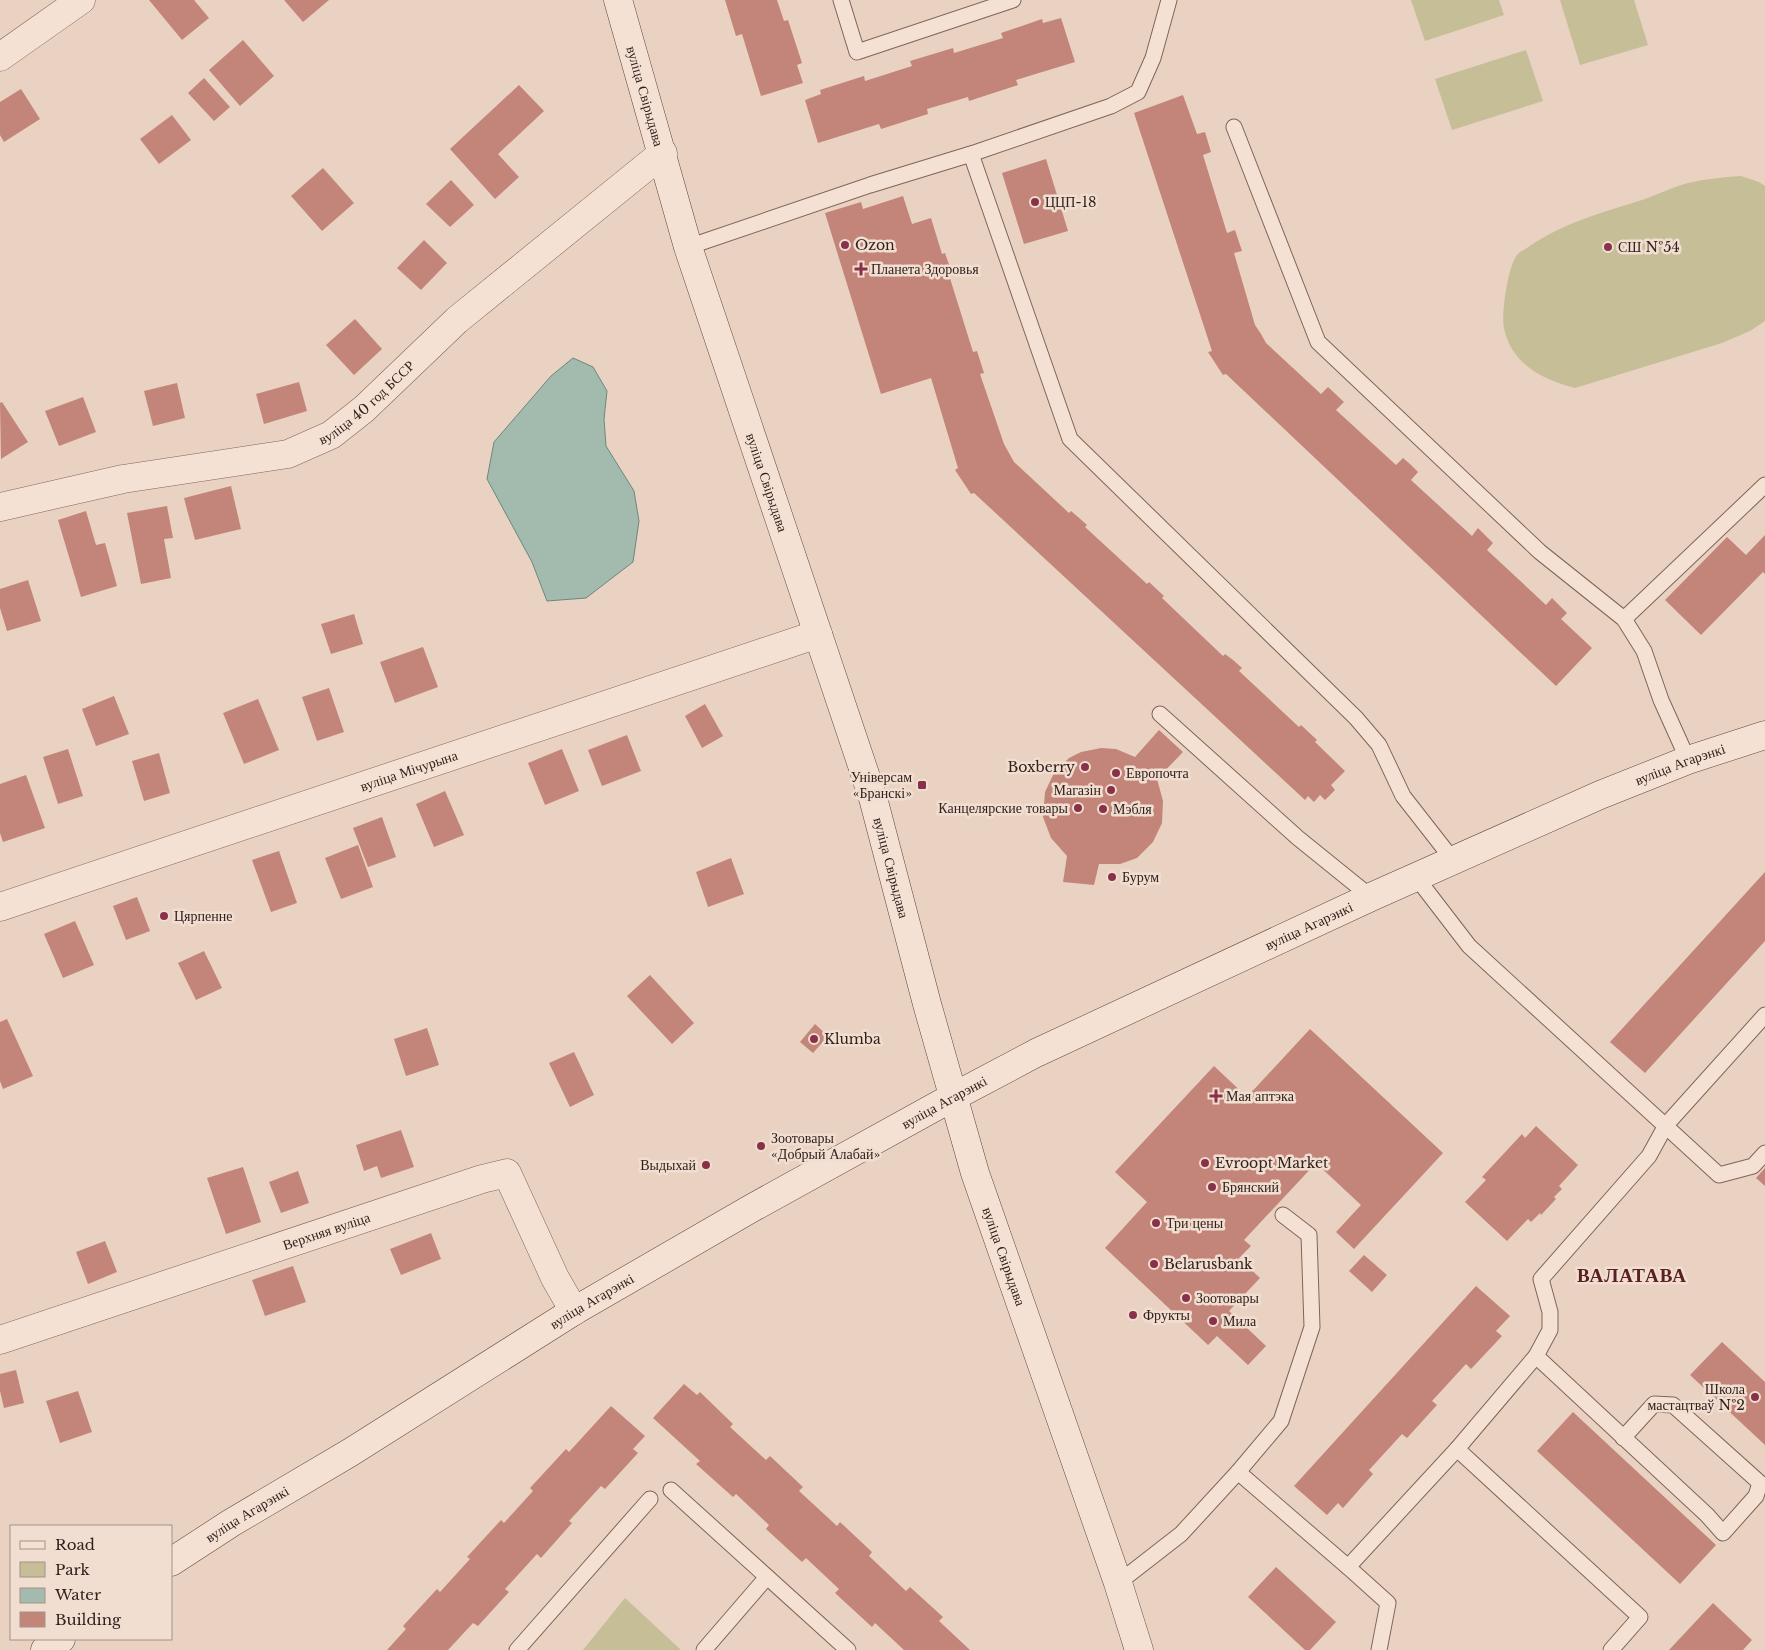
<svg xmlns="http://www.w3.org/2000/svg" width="1765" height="1650" viewBox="0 0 1765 1650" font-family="'Libre Baskerville',serif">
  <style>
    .green { fill: #c5be96 }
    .water { fill: #a3bbae; stroke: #6b8879 }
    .building { fill: #c3857a }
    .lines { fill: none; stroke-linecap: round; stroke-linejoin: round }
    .lane-casing { stroke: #80645a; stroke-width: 17 }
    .street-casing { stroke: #80645a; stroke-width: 29 }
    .secondary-casing { stroke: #62463e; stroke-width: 29 }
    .lane { stroke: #f5e1d3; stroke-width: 15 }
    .street { stroke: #f5e1d3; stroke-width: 28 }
    .secondary { stroke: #f5e1d3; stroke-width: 28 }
    .poi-dot { fill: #893149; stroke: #f1ded0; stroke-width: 2 }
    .labels { text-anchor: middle; stroke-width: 5; stroke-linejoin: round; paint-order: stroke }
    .street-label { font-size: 14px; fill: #31211d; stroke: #f1ded0 }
    .poi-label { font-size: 14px; fill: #31211d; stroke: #f1ded0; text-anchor: start }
    .district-label { font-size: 19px; font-weight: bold; letter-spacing: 1px; fill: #592125; stroke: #f1ded0 }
  </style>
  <rect width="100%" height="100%" fill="#e9d2c1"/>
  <g class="green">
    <path d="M 1411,0 L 1499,0 L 1504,15 L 1425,41 Z"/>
    <path d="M 1560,0 L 1634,0 L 1648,45 L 1580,65 Z"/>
    <path d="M 1526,50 L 1543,101 L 1452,130 L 1435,79 Z"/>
    <path d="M 1741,176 L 1759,182 L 1765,186 L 1765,321 L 1750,331 L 1722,343 L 1575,388 C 1542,379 1512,365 1504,328 C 1501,314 1508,266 1517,255 C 1520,251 1526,249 1530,246 C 1563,223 1604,212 1642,200 C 1657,195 1672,187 1688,183 C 1706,179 1723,177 1741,176 Z"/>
    <path d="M 625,1598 L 681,1650 L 583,1650 Z"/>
  </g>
  <path class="water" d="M 573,358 L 593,367 L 607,391 L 604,419 L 606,446 L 634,491 L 639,521 L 633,562 L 586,598 L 547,601 L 532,562 L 487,479 L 494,442 L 551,376 Z"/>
  <g class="building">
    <path d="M 149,0 L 194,0 L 209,18 L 182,40 Z"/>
    <path d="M 284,0 L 329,0 L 303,22 Z"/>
    <path d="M 725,0 L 777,0 L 784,21 L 788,20 L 802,63 L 797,65 L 803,83 L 761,96 L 742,34 L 736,36 Z"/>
    <path d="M 1061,18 L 1075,62 L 1016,80 L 1018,85 L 969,101 L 968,97 L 927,109 L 928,114 L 881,129 L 879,124 L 818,143 L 805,100 L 821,94 L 820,90 L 864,76 L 865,81 L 912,66 L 910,61 L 953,48 L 954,53 L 1003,38 L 1001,33 L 1042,19 L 1043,23 Z"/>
    <path d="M 243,40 L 274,76 L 240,106 L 209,70 Z"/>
    <path d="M 204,78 L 230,107 L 214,121 L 188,93 Z"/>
    <path d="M 519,85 L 544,111 L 498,154 L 519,177 L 495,199 L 450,149 Z"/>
    <path d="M 21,89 L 40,119 L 4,142 L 0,135 L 0,102 Z"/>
    <path d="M 1183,95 L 1197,134 L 1205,132 L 1211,152 L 1203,155 L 1227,233 L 1235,230 L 1242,251 L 1234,253 L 1255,325 L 1261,334 L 1266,343 L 1321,394 L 1328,387 L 1344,402 L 1336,410 L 1396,465 L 1403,458 L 1410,464 L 1418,472 L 1411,480 L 1472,536 L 1478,528 L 1493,543 L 1487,550 L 1546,605 L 1552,598 L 1567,613 L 1561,619 L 1592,648 L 1556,686 L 1226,374 L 1223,375 L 1208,352 L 1212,351 L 1134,113 Z"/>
    <path d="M 172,115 L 191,140 L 159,164 L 140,139 Z"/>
    <path d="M 1046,159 L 1068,231 L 1024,244 L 1002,173 Z"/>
    <path d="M 323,168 L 354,203 L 322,231 L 291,196 Z"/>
    <path d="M 451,180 L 474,205 L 450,227 L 426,204 Z"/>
    <path d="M 903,196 L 912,224 L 931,218 L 942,254 L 945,253 L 952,273 L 949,275 L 973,352 L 977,351 L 984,373 L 980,374 L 1004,444 L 1014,462 L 1069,513 L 1071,511 L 1078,517 L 1087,525 L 1085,527 L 1147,584 L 1149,582 L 1164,596 L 1162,598 L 1223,656 L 1225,654 L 1233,660 L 1242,668 L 1239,671 L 1299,727 L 1301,725 L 1317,740 L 1315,742 L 1345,771 L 1331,785 L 1335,790 L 1325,800 L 1320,795 L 1314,802 L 1308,796 L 1305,800 L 974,493 L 971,494 L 955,470 L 958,468 L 931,378 L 881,394 L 825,213 L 861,202 L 863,209 Z"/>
    <path d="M 424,240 L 447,263 L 421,290 L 397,268 Z"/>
    <path d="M 355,319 L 382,349 L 354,375 L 326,345 Z"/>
    <path d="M 299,382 L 307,411 L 264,424 L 256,394 Z"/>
    <path d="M 177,383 L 185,418 L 153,426 L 144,391 Z"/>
    <path d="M 83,397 L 96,432 L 59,446 L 45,411 Z"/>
    <path d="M 2,402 L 28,442 L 1,459 L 0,403 Z"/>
    <path d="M 231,486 L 241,529 L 195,540 L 184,498 Z"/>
    <path d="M 167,506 L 173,538 L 164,539 L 171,578 L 141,584 L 127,513 Z"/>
    <path d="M 86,511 L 96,545 L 105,543 L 117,586 L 81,597 L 58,520 Z"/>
    <path d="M 1765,535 L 1765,574 L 1763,572 L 1701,635 L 1665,600 L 1727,537 L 1746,555 Z"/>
    <path d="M 28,580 L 41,621 L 7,631 L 0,608 L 0,589 Z"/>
    <path d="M 354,614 L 363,644 L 331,654 L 321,624 Z"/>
    <path d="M 423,647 L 438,687 L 395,703 L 380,662 Z"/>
    <path d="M 329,688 L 344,732 L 317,741 L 302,697 Z"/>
    <path d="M 114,696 L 129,734 L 96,746 L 82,709 Z"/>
    <path d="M 258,699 L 279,750 L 244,764 L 223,713 Z"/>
    <path d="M 705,704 L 723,736 L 702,748 L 685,716 Z"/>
    <path d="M 1159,730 L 1183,752 L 1157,779 L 1163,801 L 1162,823 L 1153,842 L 1137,858 L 1120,864 L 1099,864 L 1094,885 L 1063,882 L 1067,856 L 1051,838 L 1043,817 L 1045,792 L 1054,773 L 1069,758 L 1081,752 L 1101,748 L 1116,749 L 1135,757 Z"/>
    <path d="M 627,735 L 641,771 L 602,786 L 588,750 Z"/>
    <path d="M 68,749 L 83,796 L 58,804 L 43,757 Z"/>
    <path d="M 562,749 L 579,791 L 545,805 L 528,763 Z"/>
    <path d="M 159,753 L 170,793 L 144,801 L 132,761 Z"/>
    <path d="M 26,775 L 45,828 L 3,842 L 0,833 L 0,784 Z"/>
    <path d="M 445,791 L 464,835 L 434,847 L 416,804 Z"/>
    <path d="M 382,817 L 396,857 L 368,867 L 353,828 Z"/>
    <path d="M 358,845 L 373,887 L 341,899 L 325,858 Z"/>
    <path d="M 279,851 L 297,903 L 271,912 L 252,860 Z"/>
    <path d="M 731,858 L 744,894 L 708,907 L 696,872 Z"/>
    <path d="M 1765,872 L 1765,941 L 1645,1073 L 1610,1042 Z"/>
    <path d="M 137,897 L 150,931 L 126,940 L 113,906 Z"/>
    <path d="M 75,921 L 94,965 L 63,978 L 44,934 Z"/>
    <path d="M 204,951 L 222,988 L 196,1000 L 178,963 Z"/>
    <path d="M 650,975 L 694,1023 L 672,1044 L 627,996 Z"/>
    <path d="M 7,1019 L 33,1076 L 3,1089 L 0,1081 L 0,1022 Z"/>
    <path d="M 815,1024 L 828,1036 L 813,1053 L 800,1042 Z"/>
    <path d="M 427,1028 L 439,1065 L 406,1076 L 394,1039 Z"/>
    <path d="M 1310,1029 L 1443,1153 L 1354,1249 L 1336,1232 L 1361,1205 L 1316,1163 L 1244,1240 L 1251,1246 L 1239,1258 L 1260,1278 L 1229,1311 L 1266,1346 L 1248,1365 L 1217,1336 L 1208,1345 L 1105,1248 L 1147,1202 L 1115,1172 L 1214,1066 L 1247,1097 Z"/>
    <path d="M 574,1052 L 594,1095 L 570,1107 L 549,1063 Z"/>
    <path d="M 1536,1126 L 1578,1165 L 1559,1186 L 1562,1189 L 1554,1197 L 1556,1199 L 1541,1215 L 1540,1213 L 1531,1222 L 1528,1219 L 1507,1241 L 1465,1202 L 1486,1180 L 1482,1177 L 1522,1134 L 1525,1138 Z"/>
    <path d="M 401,1130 L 414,1167 L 381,1178 L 377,1166 L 364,1171 L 356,1145 Z"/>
    <path d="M 243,1167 L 261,1222 L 226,1234 L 207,1178 Z"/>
    <path d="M 1765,1168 L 1765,1186 L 1756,1178 Z"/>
    <path d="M 298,1171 L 309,1203 L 281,1213 L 269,1182 Z"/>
    <path d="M 431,1233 L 441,1259 L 401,1275 L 390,1249 Z"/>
    <path d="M 105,1241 L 117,1272 L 88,1284 L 76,1252 Z"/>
    <path d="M 1364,1255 L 1387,1275 L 1372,1292 L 1349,1271 Z"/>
    <path d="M 293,1266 L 306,1302 L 265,1316 L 252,1280 Z"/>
    <path d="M 1476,1286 L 1510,1316 L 1496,1331 L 1502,1336 L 1471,1369 L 1466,1364 L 1432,1401 L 1437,1405 L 1407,1438 L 1402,1434 L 1369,1470 L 1373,1474 L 1343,1508 L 1338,1503 L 1327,1515 L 1294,1486 Z"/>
    <path d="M 1722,1342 L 1765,1382 L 1765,1445 L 1690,1375 Z"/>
    <path d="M 16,1370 L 24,1403 L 4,1408 L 0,1391 L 0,1374 Z"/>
    <path d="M 684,1384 L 697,1395 L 700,1392 L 733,1424 L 730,1427 L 766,1460 L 770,1456 L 803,1487 L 799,1491 L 837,1526 L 840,1522 L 872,1552 L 869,1556 L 906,1591 L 910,1587 L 943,1617 L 939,1621 L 970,1650 L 904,1650 L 875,1623 L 872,1627 L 835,1593 L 839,1589 L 806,1558 L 802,1562 L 766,1529 L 769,1525 L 736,1494 L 733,1497 L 696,1464 L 700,1461 L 653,1418 Z"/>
    <path d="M 78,1391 L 92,1432 L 60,1443 L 46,1401 Z"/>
    <path d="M 611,1406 L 645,1436 L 633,1449 L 638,1453 L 605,1489 L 601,1486 L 569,1521 L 572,1523 L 541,1558 L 537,1554 L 505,1589 L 509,1592 L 478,1626 L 473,1623 L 448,1650 L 387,1650 L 406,1629 L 403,1626 L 437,1589 L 440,1592 L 470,1559 L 467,1557 L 501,1520 L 504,1523 L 533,1491 L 530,1488 L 566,1449 L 569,1452 Z"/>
    <path d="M 1573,1412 L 1716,1545 L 1680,1584 L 1537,1451 Z"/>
    <path d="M 1276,1567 L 1336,1622 L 1310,1650 L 1305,1650 L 1248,1597 Z"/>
    <path d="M 1713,1603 L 1752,1640 L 1743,1650 L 1669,1650 Z"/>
  </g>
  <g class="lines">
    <defs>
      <g id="lane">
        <path d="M 841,0 L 857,52 L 1013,0"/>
        <path d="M 1234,127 L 1318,342 L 1540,552 L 1624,619 L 1644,651 L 1661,700 L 1688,760"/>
        <path d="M 971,154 L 1070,439 L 1356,718 L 1379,745 L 1403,796 L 1453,860"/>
        <path d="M 688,247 L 870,185 L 971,154 L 1111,106 L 1138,92 L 1153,58 L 1169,0"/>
        <path d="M 1624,619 L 1765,485"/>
        <path d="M 1160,714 L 1298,838 L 1371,897"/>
        <path d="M 1416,877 L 1469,946 L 1719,1175 L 1753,1166 L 1765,1153"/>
        <path d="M 1536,1356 L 1707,1515 L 1723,1533 L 1756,1496 L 1760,1483 L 1673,1405 L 1654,1404 L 1623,1438"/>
        <path d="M 1457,1449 L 1640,1617 L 1611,1650"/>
        <path d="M 1238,1472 L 1348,1567"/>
        <path d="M 671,1490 L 848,1650"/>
        <path d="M 1118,1583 L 1181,1534 L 1238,1472 L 1281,1421 L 1312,1327 L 1309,1235 L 1283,1215"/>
        <path d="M 517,1650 L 650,1499"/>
        <path d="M 704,1650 L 767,1577"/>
        <path d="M 1379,1650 L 1388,1603 L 1348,1567 L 1457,1449 L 1536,1356 L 1550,1330 L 1550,1312 L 1541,1279 L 1649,1156 L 1666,1125 L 1765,1015"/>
      </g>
      <g id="street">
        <path d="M 0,57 L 81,0"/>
        <path id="s1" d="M 0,507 L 123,479 L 288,454 L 331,435 L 364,409 L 457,320 L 663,153"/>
        <path id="s2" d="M 0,907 L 818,634"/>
        <path id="s3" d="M 0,1340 L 482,1179 L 507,1173 L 555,1278 L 574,1311"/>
      </g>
      <g id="secondary">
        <path id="s4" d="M 618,0 L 688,247 L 873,798 L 927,1004 L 975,1173 L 1118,1583 L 1139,1650"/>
        <path id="s5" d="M 171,1562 L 231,1523 L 351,1452 L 574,1311 L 752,1208 L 953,1097 L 1036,1053 L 1371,897 L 1600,795 L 1688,760 L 1765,735"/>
        <path d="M 45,1650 L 61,1639"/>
      </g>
    </defs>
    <use href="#lane" class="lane-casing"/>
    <use href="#street" class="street-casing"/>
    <use href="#secondary" class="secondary-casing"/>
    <use href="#lane" class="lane"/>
    <use href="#street" class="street"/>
    <use href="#secondary" class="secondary"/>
  </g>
  <g class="poi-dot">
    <circle cx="1035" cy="202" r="5"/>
    <circle cx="845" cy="245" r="5"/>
    <circle cx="1608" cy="247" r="5"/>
    <path d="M858.5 261.5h5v5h5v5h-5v5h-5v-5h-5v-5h5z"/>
    <circle cx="1085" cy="767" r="5"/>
    <circle cx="1116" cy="773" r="5"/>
    <rect x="917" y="780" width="10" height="10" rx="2.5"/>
    <circle cx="1111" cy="790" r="5"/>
    <circle cx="1078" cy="808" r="5"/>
    <circle cx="1103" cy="809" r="5"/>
    <circle cx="1112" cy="877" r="5"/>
    <circle cx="164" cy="916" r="5"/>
    <circle cx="814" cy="1039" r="5"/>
    <path d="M1213.5 1088.5h5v5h5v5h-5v5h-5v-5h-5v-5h5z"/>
    <circle cx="761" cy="1146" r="5"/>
    <circle cx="1205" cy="1163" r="5"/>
    <circle cx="706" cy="1165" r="5"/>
    <circle cx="1212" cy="1187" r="5"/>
    <circle cx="1156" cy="1223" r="5"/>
    <circle cx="1154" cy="1264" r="5"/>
    <circle cx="1186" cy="1298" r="5"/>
    <circle cx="1133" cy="1315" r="5"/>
    <circle cx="1213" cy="1321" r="5"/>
    <circle cx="1755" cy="1397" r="5"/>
  </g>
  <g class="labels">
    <g class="street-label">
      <text dy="5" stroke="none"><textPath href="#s4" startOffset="100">вуліца Свірыдава</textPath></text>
      <text dy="5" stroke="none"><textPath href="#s1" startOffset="388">вуліца 40 год БССР</textPath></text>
      <text dy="5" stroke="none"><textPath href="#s4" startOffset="505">вуліца Свірыдава</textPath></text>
      <text dy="5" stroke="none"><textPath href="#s5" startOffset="1710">вуліца Агарэнкі</textPath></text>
      <text dy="5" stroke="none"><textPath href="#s2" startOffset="431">вуліца Мічурына</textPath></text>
      <text dy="5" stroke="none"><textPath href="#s4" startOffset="910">вуліца Свірыдава</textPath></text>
      <text dy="5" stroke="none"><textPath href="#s5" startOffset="1305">вуліца Агарэнкі</textPath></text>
      <text dy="5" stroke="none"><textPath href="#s5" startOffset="900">вуліца Агарэнкі</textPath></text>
      <text dy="5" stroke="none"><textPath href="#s3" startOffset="344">Верхняя вуліца</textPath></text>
      <text dy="5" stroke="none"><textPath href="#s4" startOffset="1315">вуліца Свірыдава</textPath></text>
      <text dy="5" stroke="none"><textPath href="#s5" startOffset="495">вуліца Агарэнкі</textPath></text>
      <text dy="5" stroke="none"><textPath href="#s5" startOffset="90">вуліца Агарэнкі</textPath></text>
    </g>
    <g class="poi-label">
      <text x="1045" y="207">ЦЦП-18</text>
      <text x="855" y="250">Ozon</text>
      <text x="1618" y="252">СШ №54</text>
      <text x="871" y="274">Планета Здоровья</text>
      <text x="1075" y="772" text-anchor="end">Boxberry</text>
      <text x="1126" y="778">Европочта</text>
      <text x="912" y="782" text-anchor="end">Універсам<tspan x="912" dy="16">«Бранскі»</tspan></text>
      <text x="1101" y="795" text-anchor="end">Магазін</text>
      <text x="1068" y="813" text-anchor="end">Канцелярские товары</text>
      <text x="1113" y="814">Мэбля</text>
      <text x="1122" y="882">Бурум</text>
      <text x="174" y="921">Цярпенне</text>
      <text x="824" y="1044">Klumba</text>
      <text x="1226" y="1101">Мая аптэка</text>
      <text x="771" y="1143">Зоотовары<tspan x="771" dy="16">«Добрый Алабай»</tspan></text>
      <text x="1215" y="1168">Evroopt Market</text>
      <text x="696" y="1170" text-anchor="end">Выдыхай</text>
      <text x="1222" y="1192">Брянский</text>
      <text x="1166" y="1228">Три цены</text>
      <text x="1164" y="1269">Belarusbank</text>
      <text x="1196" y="1303">Зоотовары</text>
      <text x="1143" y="1320">Фрукты</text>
      <text x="1223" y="1326">Мила</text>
      <text x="1745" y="1394" text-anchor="end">Школа<tspan x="1745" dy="16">мастацтваў №2</tspan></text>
    </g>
    <g class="district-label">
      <text x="1632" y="1282">ВАЛАТАВА</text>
    </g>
  </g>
  <rect x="10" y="1525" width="162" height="115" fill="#f1ded0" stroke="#a49288"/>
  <rect x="20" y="1541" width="25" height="8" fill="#f5e1d3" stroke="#a49288"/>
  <text x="55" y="1550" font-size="15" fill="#31211d">Road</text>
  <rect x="20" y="1562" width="25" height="15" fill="#c5be96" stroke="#a49288"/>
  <text x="55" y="1575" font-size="15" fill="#31211d">Park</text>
  <rect x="20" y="1588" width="25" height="15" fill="#a3bbae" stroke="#a49288"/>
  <text x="55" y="1600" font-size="15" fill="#31211d">Water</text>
  <rect x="20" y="1612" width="25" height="15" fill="#c3857a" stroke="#a49288"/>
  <text x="55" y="1625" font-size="15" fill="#31211d">Building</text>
</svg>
